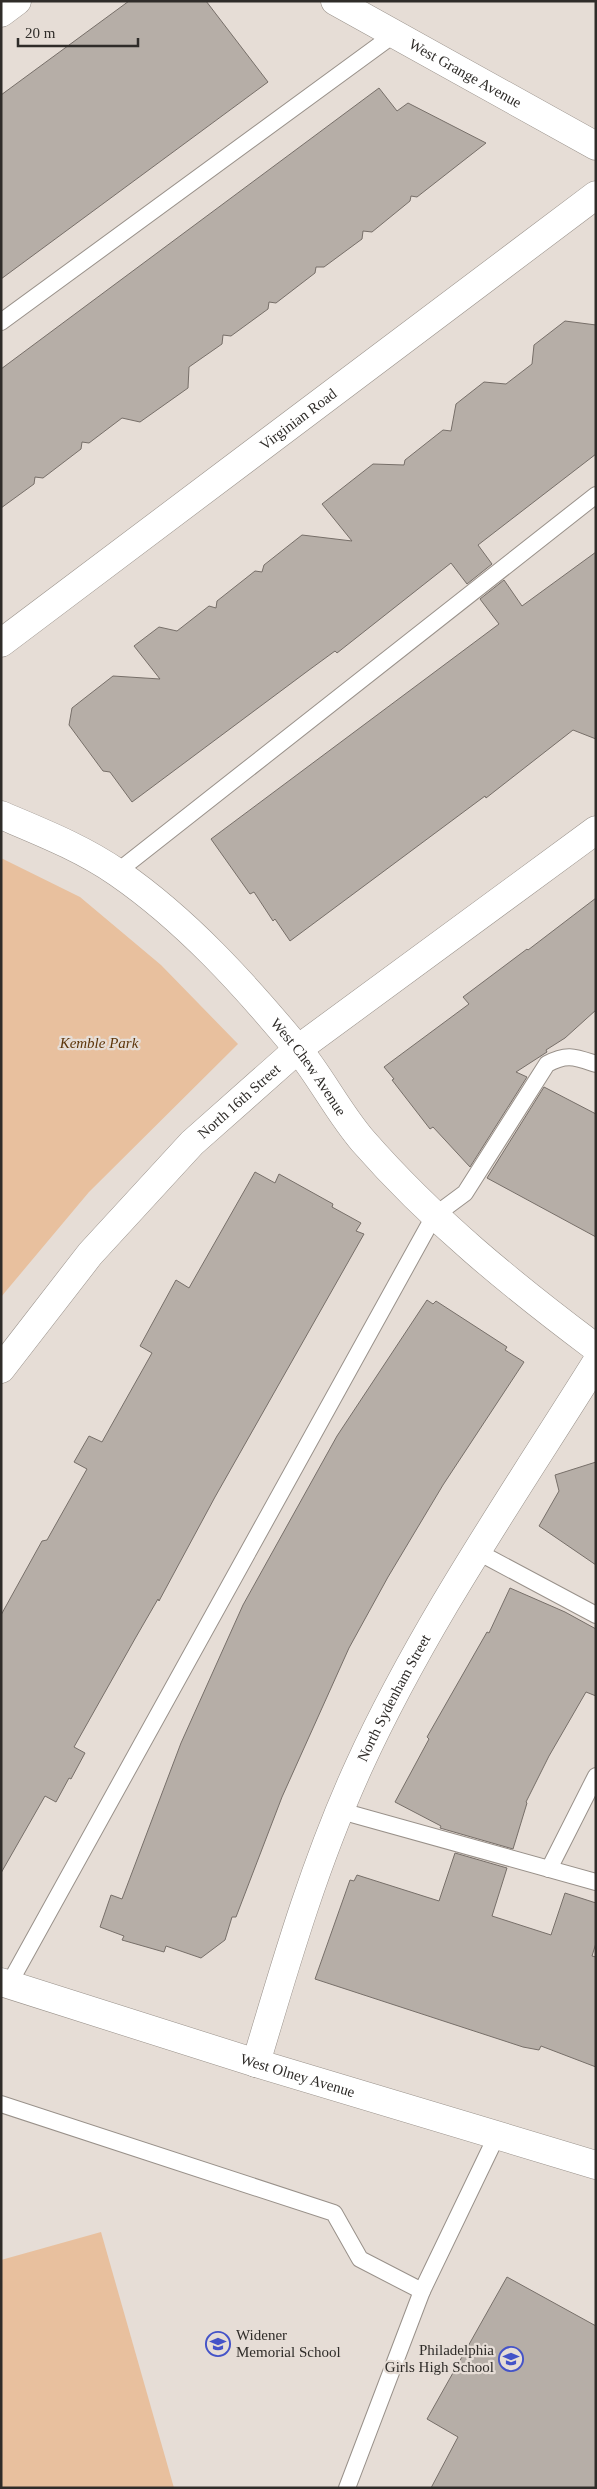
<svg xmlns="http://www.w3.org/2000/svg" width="597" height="2489" viewBox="0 0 597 2489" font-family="'Times New Roman',serif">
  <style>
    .green { fill: #e8c09e }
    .building { fill: #b6aea7; stroke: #776f69 }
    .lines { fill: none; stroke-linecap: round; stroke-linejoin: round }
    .lane-casing { stroke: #99918a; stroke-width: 18 }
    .street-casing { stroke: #99918a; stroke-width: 29 }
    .secondary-casing { stroke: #99918a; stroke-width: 29 }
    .lane { stroke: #fff; stroke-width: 16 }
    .street { stroke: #fff; stroke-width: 28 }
    .secondary { stroke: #fff; stroke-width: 28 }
    .labels { text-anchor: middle; stroke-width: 4.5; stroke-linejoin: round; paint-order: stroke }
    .street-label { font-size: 15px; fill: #2f2c29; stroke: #e6ddd6 }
    .park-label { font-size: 15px; font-style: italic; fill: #5d3509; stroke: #e6ddd6 }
    .poi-label { font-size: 15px; fill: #2f2c29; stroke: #e6ddd6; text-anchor: start }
  </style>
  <rect width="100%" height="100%" fill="#e6ddd6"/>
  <g class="green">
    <path d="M 1,858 L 80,897 L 161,965 L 238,1044 L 89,1192 L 1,1297 Z"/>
    <path d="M 101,2232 L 174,2488 L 1,2488 L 1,2260 Z"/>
  </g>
  <g class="building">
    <path d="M 129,1 L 206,1 L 268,82 L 1,279 L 1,95 Z"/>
    <path d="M 379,88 L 397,111 L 408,103 L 486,143 L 417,197 L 411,196 L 410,201 L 372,232 L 363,231 L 362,239 L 324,267 L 316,267 L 315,273 L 276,303 L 269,302 L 268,309 L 231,336 L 223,335 L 222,344 L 189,367 L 188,388 L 140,422 L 122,418 L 89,443 L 82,442 L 81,449 L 43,478 L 35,477 L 34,484 L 1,508 L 1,369 Z"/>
    <path d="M 565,321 L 596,325 L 596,454 L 478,545 L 492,564 L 467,584 L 451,563 L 337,653 L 335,651 L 309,670 L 132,802 L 110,772 L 103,771 L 69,725 L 72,708 L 113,676 L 160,679 L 134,646 L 159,627 L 177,631 L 209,606 L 216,608 L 217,601 L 255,571 L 262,572 L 264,565 L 302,535 L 352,541 L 322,504 L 373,464 L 404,465 L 405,460 L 443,430 L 451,431 L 456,404 L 484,382 L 506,384 L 532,364 L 534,345 Z"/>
    <path d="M 596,552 L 596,739 L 573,730 L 486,798 L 485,796 L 290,941 L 275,919 L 273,921 L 254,892 L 250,894 L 211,839 L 499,624 L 480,599 L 504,580 L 522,606 Z"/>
    <path d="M 596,898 L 596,1010 L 565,1038 L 546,1050 L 547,1052 L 516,1072 L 527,1077 L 470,1167 L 433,1127 L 430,1129 L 392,1080 L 394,1079 L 384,1067 L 469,1004 L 463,997 L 527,949 L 528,950 Z"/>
    <path d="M 544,1087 L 596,1114 L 596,1237 L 487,1178 Z"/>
    <path d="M 255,1172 L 275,1183 L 279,1174 L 333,1204 L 332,1207 L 361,1223 L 356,1231 L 364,1234 L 215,1497 L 159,1601 L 158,1599 L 136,1637 L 74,1747 L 85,1753 L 71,1779 L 69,1778 L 56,1802 L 45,1796 L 1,1873 L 1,1615 L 42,1541 L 47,1540 L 87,1469 L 74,1462 L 89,1436 L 102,1442 L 152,1353 L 140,1346 L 176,1280 L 189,1288 Z"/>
    <path d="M 427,1300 L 433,1304 L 436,1301 L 507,1347 L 505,1350 L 524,1362 L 443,1485 L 388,1577 L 349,1648 L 282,1797 L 236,1917 L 232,1917 L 225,1940 L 201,1958 L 166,1946 L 164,1952 L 122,1940 L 124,1936 L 100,1927 L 111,1895 L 122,1899 L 181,1743 L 243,1605 L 337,1436 Z"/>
    <path d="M 596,1462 L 596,1565 L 539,1526 L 559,1491 L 555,1475 Z"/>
    <path d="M 510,1588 L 565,1612 L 596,1629 L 596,1696 L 586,1692 L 549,1756 L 526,1802 L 527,1803 L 513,1849 L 440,1828 L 441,1826 L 395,1802 L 429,1739 L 427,1737 L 487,1632 L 489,1633 Z"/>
    <path d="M 455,1853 L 507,1868 L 492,1916 L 551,1935 L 565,1893 L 596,1903 L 596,1943 L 592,1956 L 596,1957 L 596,2067 L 541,2046 L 539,2050 L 523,2047 L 315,1979 L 350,1880 L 354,1881 L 357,1875 L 439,1901 Z"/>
    <path d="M 507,2277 L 596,2326 L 596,2488 L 431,2488 L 458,2437 L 427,2419 Z"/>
  </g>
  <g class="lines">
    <defs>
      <g id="lane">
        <path d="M 1,322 L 396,33"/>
        <path d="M 117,872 L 596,495"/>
        <path d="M 478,1552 L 596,1615"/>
        <path d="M 341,1811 L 596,1882"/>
        <path d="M 549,1869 L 596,1776"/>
        <path d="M 9,1984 L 434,1216 L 465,1193 L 547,1064 C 567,1053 575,1057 596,1064"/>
        <path d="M 1,2104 L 334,2213 L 360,2259 L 422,2291"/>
        <path d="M 347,2488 L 422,2291 L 497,2135"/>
      </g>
      <g id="street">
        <path id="s1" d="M 335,1 L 596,146"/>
        <path d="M 1,13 L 17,1"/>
        <path id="s2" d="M 1,643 L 596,195"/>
        <path id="s3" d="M 1,815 C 41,832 82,848 118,873 C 186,920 244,984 297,1048 C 321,1077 338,1112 363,1141 C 432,1220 512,1285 596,1348"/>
        <path id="s4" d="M 1,1369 L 90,1254 L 192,1143 L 298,1049 L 596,830"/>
        <path id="s5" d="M 256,2063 C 286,1962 315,1862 359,1766 C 423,1626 514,1494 596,1363"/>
      </g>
      <g id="secondary">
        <path id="s6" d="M 1,1982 L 256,2063 L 596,2165"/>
      </g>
    </defs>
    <use href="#lane" class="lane-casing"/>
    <use href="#street" class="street-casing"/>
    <use href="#secondary" class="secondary-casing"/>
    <use href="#lane" class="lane"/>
    <use href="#street" class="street"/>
    <use href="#secondary" class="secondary"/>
  </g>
  <defs>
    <symbol id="school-ring" viewBox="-11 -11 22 22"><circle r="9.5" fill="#e6ddd6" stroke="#4453c8" stroke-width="1.5"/><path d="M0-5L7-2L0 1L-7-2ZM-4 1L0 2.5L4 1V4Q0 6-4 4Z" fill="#4453c8"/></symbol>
  </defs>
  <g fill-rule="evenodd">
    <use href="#school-ring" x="204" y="2330" width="28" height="28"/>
    <use href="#school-ring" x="497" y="2345" width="28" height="28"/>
  </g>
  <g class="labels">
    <g class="street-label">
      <text dy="5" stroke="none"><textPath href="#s1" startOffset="149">West Grange Avenue</textPath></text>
      <text dy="5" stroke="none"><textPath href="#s2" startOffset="372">Virginian Road</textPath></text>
      <text dy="5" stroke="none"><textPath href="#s3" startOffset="404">West Chew Avenue</textPath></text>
      <text dy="5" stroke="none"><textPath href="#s4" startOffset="359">North 16th Street</textPath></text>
      <text dy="5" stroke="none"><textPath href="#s5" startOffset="391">North Sydenham Street</textPath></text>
      <text dy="5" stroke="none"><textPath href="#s6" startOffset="311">West Olney Avenue</textPath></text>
    </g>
    <g class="park-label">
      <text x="99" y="1048">Kemble Park</text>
    </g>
    <g class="poi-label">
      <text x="236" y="2340">Widener<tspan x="236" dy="17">Memorial School</tspan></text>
      <text x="494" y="2355" text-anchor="end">Philadelphia<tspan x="494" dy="17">Girls High School</tspan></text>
    </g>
  </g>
  <rect width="597" height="2489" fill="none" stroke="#2f2c29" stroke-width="5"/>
  <path d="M18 38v8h120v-8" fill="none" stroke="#2f2c29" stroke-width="2.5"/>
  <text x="25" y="38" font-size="15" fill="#2f2c29" stroke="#e6ddd6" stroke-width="4" paint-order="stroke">20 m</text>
</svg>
